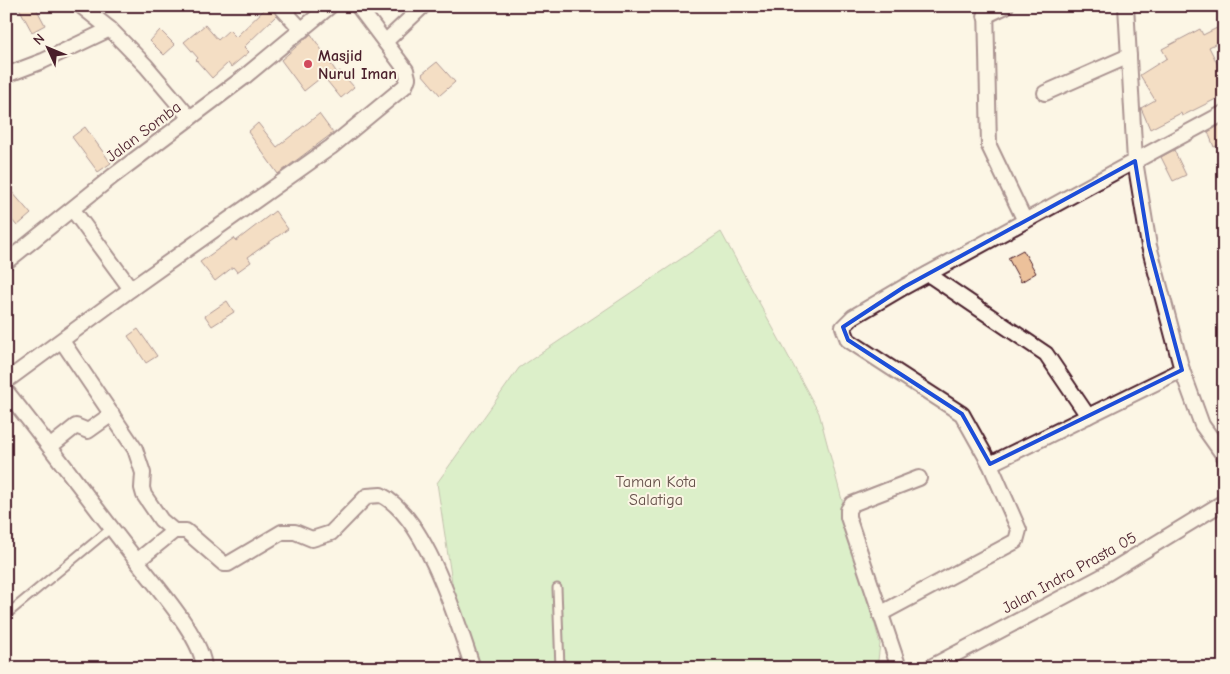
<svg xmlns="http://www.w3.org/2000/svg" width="1230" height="674" viewBox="0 0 1230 674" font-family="'Comic Neue',sans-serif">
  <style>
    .green { fill: #b5e7a7; stroke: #808369 }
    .building { fill: #ecc19b; stroke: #4a1f2b }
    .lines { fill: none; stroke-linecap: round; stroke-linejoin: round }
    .lane-casing { stroke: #4a1f2b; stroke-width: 11 }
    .street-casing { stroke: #4a1f2b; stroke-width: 18 }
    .lane { stroke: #fcf5e5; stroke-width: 7 }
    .street { stroke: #fcf5e5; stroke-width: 14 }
    .marked { fill: none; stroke: #1d4ed8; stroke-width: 4; stroke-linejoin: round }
    .poi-dot { fill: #d1495b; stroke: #fcf5e5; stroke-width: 2 }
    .labels { text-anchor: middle; stroke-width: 4; stroke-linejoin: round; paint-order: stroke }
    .poi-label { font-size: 16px; font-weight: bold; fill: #4a1f2b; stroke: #fcf5e5; text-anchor: start }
    .street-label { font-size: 16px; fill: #4a1f2b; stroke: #fcf5e5 }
    .park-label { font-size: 16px; fill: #65514a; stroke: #fcf5e5 }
  </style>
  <rect width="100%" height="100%" fill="#fcf5e5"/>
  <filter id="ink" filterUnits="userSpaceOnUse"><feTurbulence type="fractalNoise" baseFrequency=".02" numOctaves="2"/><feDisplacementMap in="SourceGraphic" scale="10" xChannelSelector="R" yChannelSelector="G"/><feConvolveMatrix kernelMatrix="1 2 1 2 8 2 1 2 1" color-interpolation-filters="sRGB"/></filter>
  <g filter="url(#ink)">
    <path class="green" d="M 721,232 L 819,413 L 880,644 L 877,668 L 465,668 L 437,483 L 519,368 Z"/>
    <g class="building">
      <path d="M 18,6 L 35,6 L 45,25 L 32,32 Z"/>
      <path d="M 268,6 L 271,6 L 277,15 L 244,47 L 249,52 L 231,67 L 228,63 L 212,78 L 196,60 L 198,58 L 184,42 L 205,25 L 218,40 L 229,30 L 236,37 Z"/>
      <path d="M 1217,28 L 1223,40 L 1209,47 L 1224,77 L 1224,95 L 1182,116 L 1181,113 L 1150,129 L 1141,108 L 1155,100 L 1140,75 L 1167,58 L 1162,49 L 1200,29 L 1203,35 Z"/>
      <path d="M 160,30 L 175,45 L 164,55 L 150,41 Z"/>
      <path d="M 311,34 L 337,73 L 340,71 L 354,87 L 341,98 L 323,76 L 304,91 L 281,60 Z"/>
      <path d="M 437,62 L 455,82 L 440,95 L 422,74 Z"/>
      <path d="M 319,114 L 333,133 L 278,174 L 248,132 L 258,123 L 277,147 Z"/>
      <path d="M 1224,123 L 1224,143 L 1214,147 L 1208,132 Z"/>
      <path d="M 85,127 L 111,163 L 98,172 L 72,137 Z"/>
      <path d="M 1174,150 L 1186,175 L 1173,181 L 1161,157 Z"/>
      <path d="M 6,185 L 31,214 L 17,226 L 6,213 Z"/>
      <path d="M 275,211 L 288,229 L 248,257 L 251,262 L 237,272 L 233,267 L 215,281 L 200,262 L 234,238 L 236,241 Z"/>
      <path d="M 1023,250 L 1036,273 L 1021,282 L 1008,258 Z"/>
      <path d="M 227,301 L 234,312 L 212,326 L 205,316 Z"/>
      <path d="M 138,329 L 157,356 L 146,363 L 128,336 Z"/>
    </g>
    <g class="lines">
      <defs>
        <g id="lane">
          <path d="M 557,588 L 560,668"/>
          <path d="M 6,615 L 110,529"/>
        </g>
        <g id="street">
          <path d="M 280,6 L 302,30"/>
          <path d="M 986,6 L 989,146 L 1025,221"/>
          <path d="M 985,16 L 1006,6"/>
          <path d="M 110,29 L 146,66 L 190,118"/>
          <path d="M 385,42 L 423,6"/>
          <path d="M 6,75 L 43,61 L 110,29 L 81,6"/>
          <path d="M 1045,93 L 1129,56"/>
          <path d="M 1224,113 L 1135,161 L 1149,246 L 1182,370 L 1202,425 L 1224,456"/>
          <path d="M 73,210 L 131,289"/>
          <path d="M 6,262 L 113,176 L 243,78 L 330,6"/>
          <path d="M 928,274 L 1046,354 L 1088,416"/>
          <path d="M 62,341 L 135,449 L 143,473 L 142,488 L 144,495 L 161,520 L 174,531 L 186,531 L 224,564 L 228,564 L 282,532 L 295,532 L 312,539 L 331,533 L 367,496 L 381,495 C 426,517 457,621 473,668"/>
          <path d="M 6,381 L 131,289 L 331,147 L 405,86 L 408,78 L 406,70 L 358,6"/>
          <path d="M 6,391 C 51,447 93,505 137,561 L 174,531"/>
          <path d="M 51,446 L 76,426 L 88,431 L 112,414"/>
          <path d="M 990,464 L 1182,370"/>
          <path d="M 137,561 C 155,585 203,638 204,668"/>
          <path d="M 880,614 L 1016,541 L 1019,530 L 990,464 L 962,414 L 848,340 L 843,327 L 853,317 L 904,287 L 1135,161 L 1126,6"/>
          <path d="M 899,668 L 848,517 L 848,510 L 852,504 L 919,478"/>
          <path d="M 929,668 L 1101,577 L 1224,502"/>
        </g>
      </defs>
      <use href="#lane" class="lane-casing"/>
      <use href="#street" class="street-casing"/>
      <use href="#lane" class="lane"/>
      <use href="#street" class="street"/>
    </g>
  </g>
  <path d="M0 0H1230V674H0ZM 1135,161 L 1149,246 L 1182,370 L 990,464 L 962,414 L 848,340 L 843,327 L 904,287 Z" fill="#fcf5e5" fill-opacity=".55" fill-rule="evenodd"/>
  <path class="marked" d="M 1135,161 L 1149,246 L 1182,370 L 990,464 L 962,414 L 848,340 L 843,327 L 904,287 Z"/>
  <circle class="poi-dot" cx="308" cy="64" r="5"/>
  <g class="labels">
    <g class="poi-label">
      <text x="318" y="61">Masjid<tspan x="318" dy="18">Nurul Iman</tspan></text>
    </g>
    <g class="street-label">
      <text transform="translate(143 131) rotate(-37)" y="6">Jalan Somba</text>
      <text transform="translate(1069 572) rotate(-29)" y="6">Jalan Indra Prasta 05</text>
    </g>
    <g class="park-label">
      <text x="656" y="487">Taman Kota<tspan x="656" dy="18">Salatiga</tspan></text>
    </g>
  </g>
  <rect width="1230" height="674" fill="none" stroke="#fcf5e5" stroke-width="25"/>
  <rect x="12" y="12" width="1205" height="649" fill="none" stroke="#4a1f2b" stroke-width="2" filter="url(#ink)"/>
  <g transform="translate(48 48) rotate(314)" stroke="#fcf5e5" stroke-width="4" paint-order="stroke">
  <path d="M0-4L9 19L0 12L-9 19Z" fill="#4a1f2b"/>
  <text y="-8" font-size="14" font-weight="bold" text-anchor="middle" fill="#4a1f2b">N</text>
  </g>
</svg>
